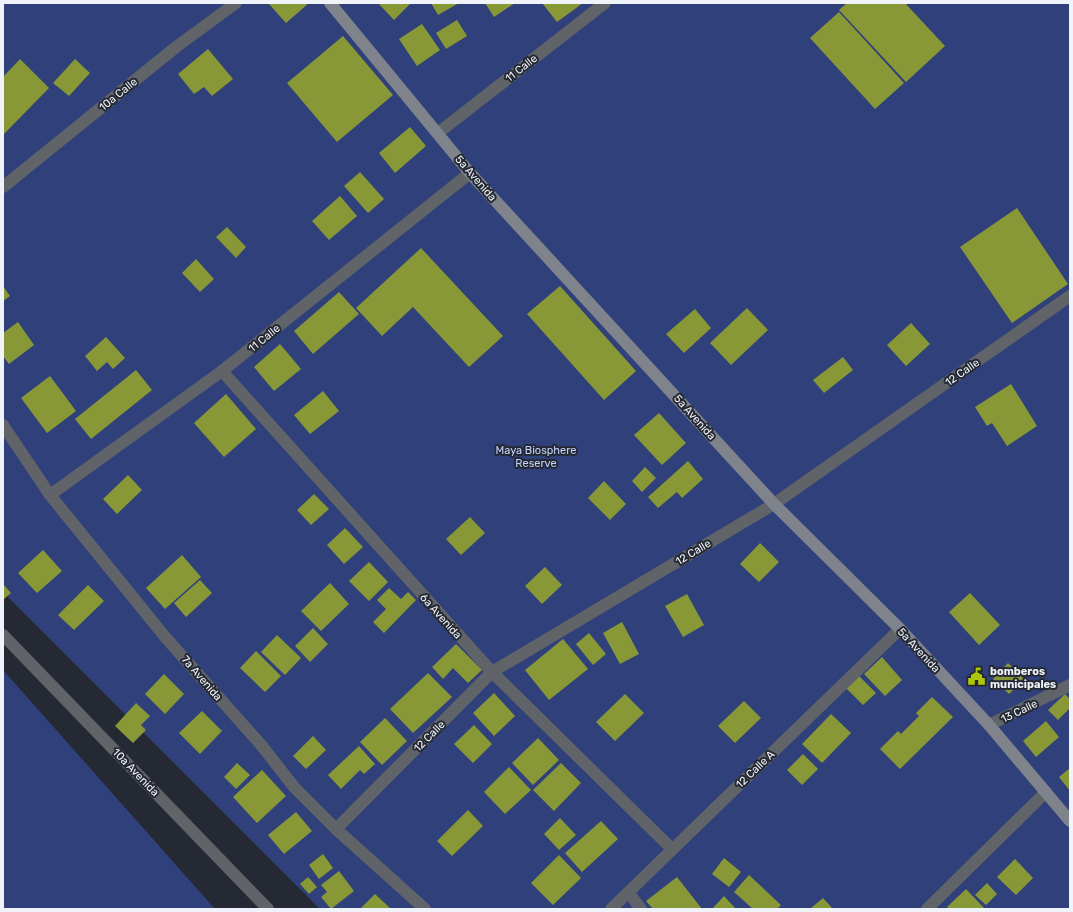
<svg xmlns="http://www.w3.org/2000/svg" width="1073" height="912" viewBox="0 0 1073 912" font-family="Rubik,sans-serif">
  <style>
    .green { fill: #30407a }
    .building { fill: #889836 }
    .lines { fill: none; stroke-linecap: round; stroke-linejoin: round }
    .street { stroke: #606368; stroke-width: 12 }
    .secondary { stroke: #7f838b; stroke-width: 12 }
    .labels { text-anchor: middle; stroke-width: 4; stroke-linejoin: round; paint-order: stroke }
    .street-label { font-size: 11px; fill: #f0f3fa; stroke: #252933 }
    .park-label { font-size: 11px; fill: #c2d2fd; stroke: #252933 }
    .poi-label { font-size: 11px; font-weight: bold; fill: #f0f3fa; stroke: #252933; text-anchor: start }
  </style>
  <rect width="100%" height="100%" fill="#252933"/>
  <g class="green">
    <path d="M 3,3 L 1070,3 L 1070,909 L 320,909 L 3,592 Z"/>
    <path d="M 3,670 L 215,909 L 3,909 Z"/>
  </g>
  <g class="building">
    <path d="M 270,3 L 309,3 L 286,23 L 269,4 Z"/>
    <path d="M 378,3 L 411,3 L 394,20 Z"/>
    <path d="M 431,3 L 459,3 L 438,15 Z"/>
    <path d="M 485,3 L 515,3 L 494,17 Z"/>
    <path d="M 542,3 L 583,3 L 557,22 Z"/>
    <path d="M 847,3 L 905,3 L 945,46 L 906,82 L 839,10 Z"/>
    <path d="M 839,12 L 904,83 L 875,109 L 810,38 Z"/>
    <path d="M 457,20 L 467,36 L 446,49 L 436,33 Z"/>
    <path d="M 422,24 L 440,50 L 417,66 L 399,39 Z"/>
    <path d="M 343,36 L 393,95 L 337,142 L 287,83 Z"/>
    <path d="M 208,49 L 233,79 L 212,96 L 204,87 L 194,94 L 178,74 Z"/>
    <path d="M 20,59 L 49,88 L 3,135 L 3,77 Z"/>
    <path d="M 75,59 L 90,73 L 69,96 L 53,83 Z"/>
    <path d="M 410,127 L 426,146 L 395,173 L 379,153 Z"/>
    <path d="M 360,172 L 384,199 L 368,213 L 344,186 Z"/>
    <path d="M 340,196 L 357,216 L 329,240 L 312,221 Z"/>
    <path d="M 1017,208 L 1068,284 L 1012,323 L 960,247 Z"/>
    <path d="M 227,227 L 246,247 L 236,258 L 216,237 Z"/>
    <path d="M 421,248 L 503,336 L 469,367 L 413,307 L 382,336 L 356,308 Z"/>
    <path d="M 196,259 L 214,279 L 200,292 L 182,273 Z"/>
    <path d="M 3,286 L 10,296 L 3,301 Z"/>
    <path d="M 560,286 L 636,371 L 604,400 L 527,314 Z"/>
    <path d="M 339,292 L 359,314 L 313,354 L 294,331 Z"/>
    <path d="M 747,308 L 768,330 L 731,365 L 710,343 Z"/>
    <path d="M 695,309 L 711,328 L 684,353 L 666,334 Z"/>
    <path d="M 18,322 L 34,345 L 9,364 L 3,356 L 3,333 Z"/>
    <path d="M 911,323 L 930,344 L 906,366 L 887,345 Z"/>
    <path d="M 106,337 L 125,358 L 113,369 L 107,362 L 97,371 L 85,356 Z"/>
    <path d="M 280,344 L 301,369 L 274,391 L 254,367 Z"/>
    <path d="M 843,357 L 853,370 L 824,393 L 813,380 Z"/>
    <path d="M 136,370 L 152,390 L 91,439 L 75,419 Z"/>
    <path d="M 50,376 L 76,411 L 47,433 L 21,398 Z"/>
    <path d="M 1011,384 L 1037,426 L 1007,446 L 992,423 L 987,426 L 975,407 Z"/>
    <path d="M 323,391 L 339,411 L 310,434 L 294,415 Z"/>
    <path d="M 226,394 L 256,429 L 224,457 L 194,423 Z"/>
    <path d="M 659,413 L 686,443 L 662,465 L 634,435 Z"/>
    <path d="M 688,461 L 703,479 L 682,498 L 677,492 L 658,508 L 648,497 Z"/>
    <path d="M 645,467 L 656,478 L 642,492 L 632,481 Z"/>
    <path d="M 128,475 L 142,490 L 117,514 L 103,499 Z"/>
    <path d="M 604,481 L 626,504 L 610,520 L 588,498 Z"/>
    <path d="M 314,494 L 329,509 L 311,525 L 297,510 Z"/>
    <path d="M 470,517 L 485,533 L 461,555 L 446,539 Z"/>
    <path d="M 345,528 L 363,547 L 344,564 L 327,545 Z"/>
    <path d="M 760,543 L 779,562 L 759,582 L 740,564 Z"/>
    <path d="M 43,550 L 62,571 L 37,593 L 18,573 Z"/>
    <path d="M 182,555 L 201,577 L 165,609 L 146,588 Z"/>
    <path d="M 369,562 L 388,582 L 369,601 L 349,581 Z"/>
    <path d="M 545,567 L 562,585 L 542,604 L 525,586 Z"/>
    <path d="M 200,580 L 212,593 L 186,617 L 174,603 Z"/>
    <path d="M 330,583 L 349,604 L 321,631 L 301,611 Z"/>
    <path d="M 3,584 L 11,593 L 3,600 Z"/>
    <path d="M 88,585 L 104,601 L 74,630 L 58,615 Z"/>
    <path d="M 389,588 L 401,599 L 408,592 L 416,600 L 384,633 L 373,622 L 386,609 L 377,600 Z"/>
    <path d="M 970,593 L 1000,625 L 979,645 L 949,612 Z"/>
    <path d="M 687,594 L 704,625 L 683,637 L 665,606 Z"/>
    <path d="M 622,622 L 639,654 L 620,664 L 603,633 Z"/>
    <path d="M 313,628 L 328,644 L 310,662 L 295,646 Z"/>
    <path d="M 589,633 L 606,654 L 593,665 L 576,644 Z"/>
    <path d="M 277,635 L 301,658 L 285,675 L 261,652 Z"/>
    <path d="M 563,639 L 588,669 L 549,700 L 525,670 Z"/>
    <path d="M 456,644 L 482,670 L 468,683 L 453,668 L 443,679 L 432,667 Z"/>
    <path d="M 256,651 L 281,676 L 265,692 L 240,668 Z"/>
    <path d="M 882,657 L 902,680 L 885,696 L 864,674 Z"/>
    <path d="M 1008,663 L 1024,679 L 1009,694 L 993,679 Z"/>
    <path d="M 428,673 L 452,697 L 413,733 L 390,709 Z"/>
    <path d="M 164,674 L 184,694 L 165,714 L 145,694 Z"/>
    <path d="M 859,676 L 876,693 L 863,705 L 846,688 Z"/>
    <path d="M 494,693 L 515,716 L 494,736 L 473,713 Z"/>
    <path d="M 625,694 L 644,713 L 615,741 L 596,722 Z"/>
    <path d="M 1065,694 L 1070,699 L 1070,708 L 1058,720 L 1048,710 Z"/>
    <path d="M 932,697 L 953,717 L 900,769 L 880,749 L 898,731 L 901,734 L 919,716 L 916,713 Z"/>
    <path d="M 744,701 L 761,718 L 735,743 L 718,726 Z"/>
    <path d="M 136,703 L 150,716 L 141,725 L 146,730 L 133,743 L 115,726 Z"/>
    <path d="M 202,711 L 222,731 L 200,754 L 179,733 Z"/>
    <path d="M 831,714 L 851,733 L 822,763 L 802,744 Z"/>
    <path d="M 385,718 L 407,741 L 382,765 L 360,742 Z"/>
    <path d="M 1046,721 L 1059,737 L 1036,757 L 1023,741 Z"/>
    <path d="M 474,725 L 492,744 L 473,763 L 454,744 Z"/>
    <path d="M 313,736 L 326,750 L 306,769 L 293,756 Z"/>
    <path d="M 538,738 L 559,760 L 533,785 L 512,763 Z"/>
    <path d="M 359,746 L 375,764 L 364,774 L 360,770 L 341,789 L 328,775 Z"/>
    <path d="M 803,754 L 818,769 L 802,785 L 787,770 Z"/>
    <path d="M 237,763 L 250,775 L 236,789 L 224,777 Z"/>
    <path d="M 561,763 L 581,783 L 554,811 L 533,790 Z"/>
    <path d="M 509,767 L 531,790 L 505,814 L 484,792 Z"/>
    <path d="M 1070,768 L 1070,791 L 1059,777 Z"/>
    <path d="M 262,770 L 286,796 L 257,823 L 233,797 Z"/>
    <path d="M 468,810 L 483,826 L 452,856 L 437,841 Z"/>
    <path d="M 296,812 L 312,831 L 284,854 L 268,835 Z"/>
    <path d="M 560,818 L 576,835 L 559,850 L 544,834 Z"/>
    <path d="M 601,821 L 618,839 L 582,872 L 565,853 Z"/>
    <path d="M 323,854 L 333,868 L 319,879 L 309,865 Z"/>
    <path d="M 559,855 L 581,878 L 553,905 L 531,883 Z"/>
    <path d="M 724,858 L 741,872 L 729,887 L 712,874 Z"/>
    <path d="M 1015,859 L 1033,878 L 1016,895 L 997,877 Z"/>
    <path d="M 339,871 L 354,891 L 331,909 L 321,897 L 327,892 L 321,885 Z"/>
    <path d="M 749,875 L 781,905 L 777,909 L 753,909 L 734,892 Z"/>
    <path d="M 308,877 L 317,887 L 309,894 L 300,884 Z"/>
    <path d="M 677,877 L 702,909 L 653,909 L 646,901 Z"/>
    <path d="M 987,883 L 997,894 L 986,905 L 975,895 Z"/>
    <path d="M 966,889 L 985,909 L 949,909 L 947,907 Z"/>
    <path d="M 375,894 L 391,909 L 360,909 Z"/>
    <path d="M 724,896 L 736,909 L 712,909 Z"/>
    <path d="M 823,898 L 833,909 L 810,909 Z"/>
  </g>
  <g class="lines">
    <g class="street">
      <path d="M 438,133 L 605,3"/>
      <path d="M 3,187 L 176,47 L 236,3"/>
      <path d="M 222,371 L 492,672 L 672,849"/>
      <path d="M 3,425 L 50,495 L 166,638 L 262,746 L 294,787 L 336,829 L 425,909"/>
      <path d="M 50,495 L 222,371 L 470,173"/>
      <path d="M 3,635 L 268,909"/>
      <path d="M 989,725 L 1070,685"/>
      <path d="M 336,829 L 492,672 L 774,504 L 1070,296"/>
      <path d="M 629,893 L 641,909"/>
      <path d="M 611,909 L 900,629"/>
      <path d="M 927,909 L 1046,792"/>
    </g>
    <path class="secondary" d="M 330,3 L 470,173 L 774,504 L 900,629 L 989,725 L 1070,821"/>
  </g>
  <defs>
    <symbol id="civic-bare" viewBox="-9 -9 18 18"><path d="M-.6-6.5H3V-4.5H.6V-3L4-1V1h2V6H-6V1h2V-1L-.6-3ZM-1.2 2.5V6h2.4V2.5Z" fill="#aec60a" stroke="#252933" stroke-width="2.5" paint-order="stroke"/></symbol>
  </defs>
  <g fill-rule="evenodd">
    <use href="#civic-bare" x="964" y="664" width="25" height="25"/>
  </g>
  <g class="labels">
    <g class="street-label">
      <text transform="translate(521 68) rotate(-38)" y="4">11 Calle</text>
      <text transform="translate(118 94) rotate(-39)" y="4">10a Calle</text>
      <text transform="translate(476 178) rotate(49)" y="4">5a Avenida</text>
      <text transform="translate(264 338) rotate(-39)" y="4">11 Calle</text>
      <text transform="translate(962 372) rotate(-35)" y="4">12 Calle</text>
      <text transform="translate(695 417) rotate(48)" y="4">5a Avenida</text>
      <text transform="translate(693 552) rotate(-31)" y="4">12 Calle</text>
      <text transform="translate(441 616) rotate(48)" y="4">6a Avenida</text>
      <text transform="translate(919 650) rotate(47)" y="4">5a Avenida</text>
      <text transform="translate(202 678) rotate(49)" y="4">7a Avenida</text>
      <text transform="translate(1019 711) rotate(-26)" y="4">13 Calle</text>
      <text transform="translate(429 736) rotate(-45)" y="4">12 Calle</text>
      <text transform="translate(755 769) rotate(-44)" y="4">12 Calle A</text>
      <text transform="translate(136 772) rotate(46)" y="4">10a Avenida</text>
    </g>
    <g class="park-label">
      <text x="536" y="454">Maya Biosphere<tspan x="536" dy="13">Reserve</tspan></text>
    </g>
    <g class="poi-label">
      <text x="990" y="675">bomberos<tspan x="990" dy="13">municipales</tspan></text>
    </g>
  </g>
  <rect width="1073" height="912" fill="none" stroke="#f0f3fa" stroke-width="8"/>
</svg>
